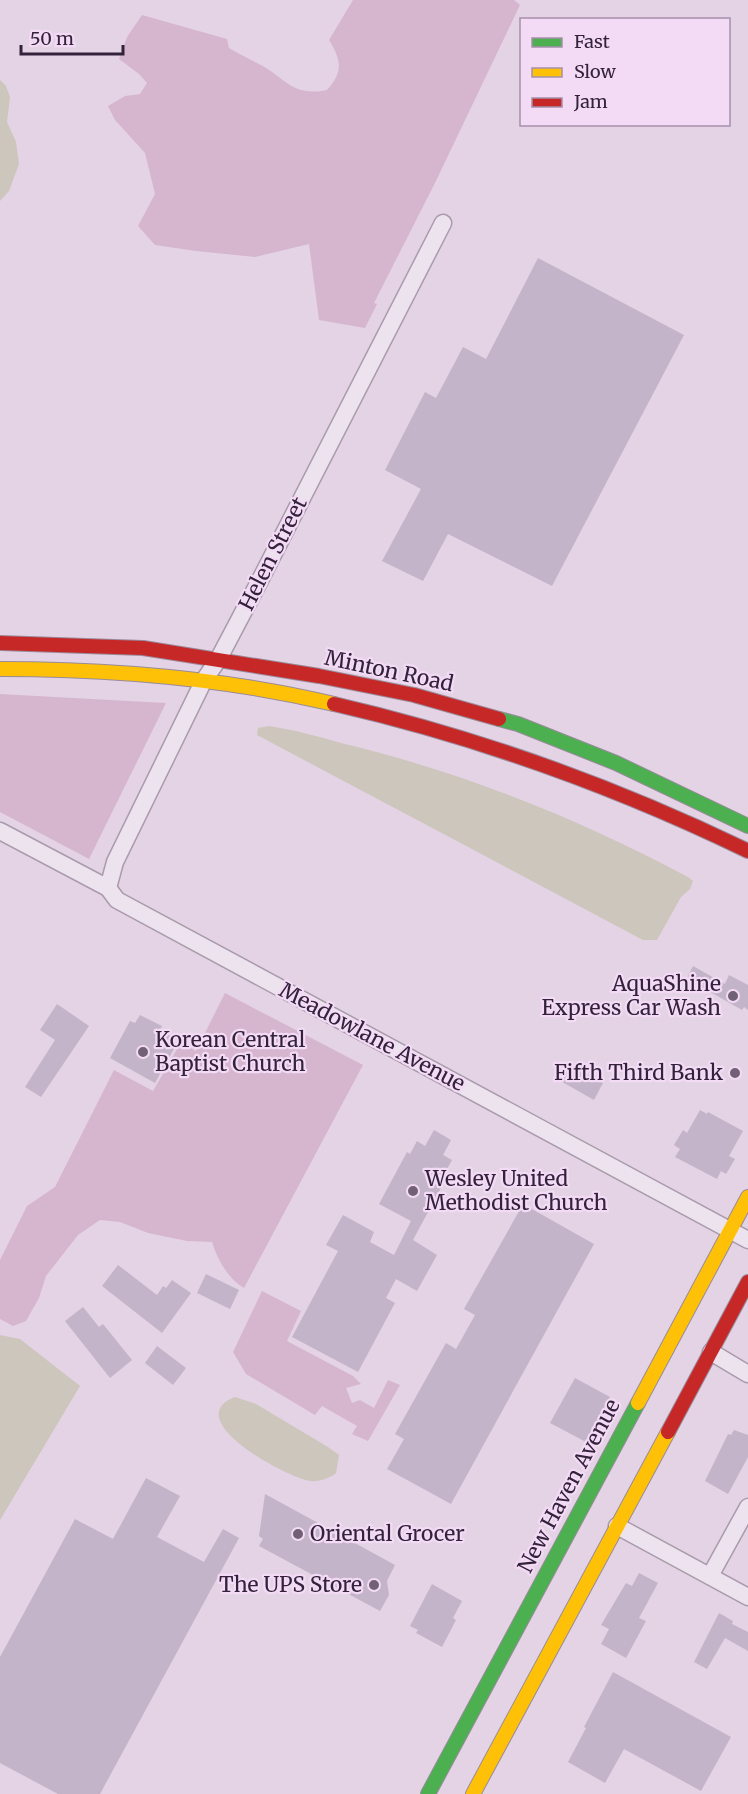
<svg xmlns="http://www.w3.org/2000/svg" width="748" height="1794" viewBox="0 0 748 1794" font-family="Merriweather,serif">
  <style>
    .green { fill: #d6b6cf }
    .water { fill: #ccc6bc }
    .building { fill: #c4b4c9 }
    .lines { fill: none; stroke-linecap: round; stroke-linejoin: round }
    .street-casing { stroke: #a99bab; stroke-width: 19 }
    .fast-casing { stroke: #988b9b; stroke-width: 16 }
    .slow-casing { stroke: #988b9b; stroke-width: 16 }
    .jam-casing { stroke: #988b9b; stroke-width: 16 }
    .street { stroke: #ede3ee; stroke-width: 16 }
    .fast { stroke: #4caf50; stroke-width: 14 }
    .slow { stroke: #ffc107; stroke-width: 14 }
    .jam { stroke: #c62828; stroke-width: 14 }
    .poi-dot { fill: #716076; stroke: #f3daf5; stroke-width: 2 }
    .labels { text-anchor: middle; stroke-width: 4.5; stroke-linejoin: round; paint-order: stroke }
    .street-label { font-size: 21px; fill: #33223b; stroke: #f3daf5 }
    .poi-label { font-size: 21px; fill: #33223b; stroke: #f3daf5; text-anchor: end }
  </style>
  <rect width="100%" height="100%" fill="#e4d3e5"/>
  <g class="green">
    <path d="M 353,0 L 514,0 L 520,5 L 435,183 L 374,303 L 377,304 L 365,328 L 319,320 L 309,244 L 255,257 L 196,251 L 155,245 L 138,226 L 155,194 L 145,153 L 115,120 L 108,106 L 125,96 L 140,94 L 147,83 L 139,74 L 119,59 L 127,37 L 142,15 L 227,39 L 229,48 C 239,54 249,59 259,64 C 286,78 292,97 327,90 C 343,72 342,61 329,40 Z"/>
    <path d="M 0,694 L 166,703 L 89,859 L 0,812 Z"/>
    <path d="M 225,993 L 363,1065 L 244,1288 C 228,1279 217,1259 212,1242 L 187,1241 L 148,1233 L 120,1222 L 100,1220 L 78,1235 L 46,1276 L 39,1298 L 26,1321 L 13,1326 L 0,1319 L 0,1260 L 27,1206 L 55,1187 L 114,1070 L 153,1091 L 181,1042 L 196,1051 Z"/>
    <path d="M 262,1291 L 301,1311 L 287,1341 L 353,1376 L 361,1384 L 346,1388 L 352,1403 L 360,1400 L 374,1408 L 388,1380 L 400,1385 L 368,1441 L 352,1434 L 357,1426 L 322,1406 L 315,1415 L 246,1374 L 233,1352 Z"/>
  </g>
  <g class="water">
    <path d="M 0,80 L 6,86 L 10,97 L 7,122 L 16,142 L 19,164 L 9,191 L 0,201 Z"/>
    <path d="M 269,726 C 295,730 320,737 345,744 C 465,773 579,819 688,877 L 693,881 L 690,889 L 681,897 L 657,940 L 643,940 L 257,735 L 258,728 Z"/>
    <path d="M 0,1335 L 20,1339 L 80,1386 L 0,1520 Z"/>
    <path d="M 235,1397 L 256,1404 L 328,1447 L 339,1455 L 336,1473 C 330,1478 319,1482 310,1481 C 287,1478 178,1419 235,1397 Z"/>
  </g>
  <g class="building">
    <path d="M 538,258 L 684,335 L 552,586 L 448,534 L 423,581 L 382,561 L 421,489 L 385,470 L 425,392 L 436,398 L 463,347 L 486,359 Z"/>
    <path d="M 693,966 L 725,984 L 729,975 L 748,985 L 748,1010 L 744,1007 L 742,1010 L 698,985 L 699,983 L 688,976 Z"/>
    <path d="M 57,1004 L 89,1026 L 41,1097 L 25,1087 L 55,1040 L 40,1030 Z"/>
    <path d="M 140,1015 L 162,1026 L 160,1030 L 172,1037 L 170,1042 L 176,1045 L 155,1083 L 110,1058 L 130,1021 L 135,1023 Z"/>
    <path d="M 566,1062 L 603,1083 L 594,1100 L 557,1079 Z"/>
    <path d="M 700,1110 L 707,1114 L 708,1112 L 743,1131 L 729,1156 L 735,1159 L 726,1174 L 721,1171 L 717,1179 L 675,1157 L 680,1149 L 674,1145 L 683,1130 L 687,1133 Z"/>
    <path d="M 434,1130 L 451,1140 L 443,1155 L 452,1160 L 446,1171 L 449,1173 L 413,1240 L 437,1255 L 417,1291 L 396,1279 L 386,1298 L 395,1303 L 358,1372 L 292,1337 L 338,1251 L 326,1245 L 343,1215 L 374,1232 L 370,1242 L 394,1255 L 411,1221 L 379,1204 L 407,1152 L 410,1154 L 417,1141 L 425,1146 Z"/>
    <path d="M 523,1204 L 594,1244 L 451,1504 L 387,1469 L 404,1439 L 395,1434 L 446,1343 L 456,1349 L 475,1315 L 464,1309 Z"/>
    <path d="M 118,1265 L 157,1295 L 163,1286 L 166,1288 L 172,1280 L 191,1293 L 162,1333 L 102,1286 Z"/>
    <path d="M 206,1274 L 239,1290 L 230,1309 L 197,1293 Z"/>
    <path d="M 83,1307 L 99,1327 L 103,1324 L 132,1360 L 110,1378 L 65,1321 Z"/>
    <path d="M 157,1346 L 186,1368 L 173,1385 L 145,1363 Z"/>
    <path d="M 575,1378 L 610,1397 L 586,1442 L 550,1423 Z"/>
    <path d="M 734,1430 L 748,1435 L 748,1457 L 728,1494 L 705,1481 L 728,1434 L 731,1435 Z"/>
    <path d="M 146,1478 L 180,1496 L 157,1537 L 204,1562 L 223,1529 L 239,1538 L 100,1794 L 58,1794 L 0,1763 L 0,1657 L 75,1519 L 113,1539 Z"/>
    <path d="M 265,1494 L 395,1565 L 387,1581 L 389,1595 L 380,1611 L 259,1546 L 263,1539 L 259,1536 Z"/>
    <path d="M 639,1573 L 658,1583 L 639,1618 L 646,1621 L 626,1658 L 601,1644 L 609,1629 L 601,1625 L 626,1583 L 632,1586 Z"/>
    <path d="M 432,1584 L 462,1601 L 453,1618 L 456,1620 L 442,1647 L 416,1633 L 418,1630 L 410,1626 Z"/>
    <path d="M 719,1613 L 733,1621 L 732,1624 L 748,1632 L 748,1651 L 725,1638 L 707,1669 L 694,1662 Z"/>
    <path d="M 613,1672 L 731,1737 L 701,1791 L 624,1749 L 605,1783 L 568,1762 L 586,1728 L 584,1727 Z"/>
  </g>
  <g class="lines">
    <defs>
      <g id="street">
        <path d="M 0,831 L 108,888 L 117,900 L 748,1240"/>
        <path d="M 108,888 L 115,862 L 204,680 L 218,660 L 258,584 L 443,223"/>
        <path d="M 711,1352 L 748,1374"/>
        <path d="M 617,1526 L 748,1597"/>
        <path d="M 710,1576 L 748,1507"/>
      </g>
      <g id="fast">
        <path d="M 499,719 L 518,724 L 616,763 L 748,826"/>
        <path d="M 428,1794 L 638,1403"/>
      </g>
      <g id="slow">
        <path d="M 0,669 C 113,669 224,678 334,704"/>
        <path d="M 638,1403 L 748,1197"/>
        <path d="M 473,1794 L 668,1432"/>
      </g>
      <g id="jam">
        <path d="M 0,643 L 143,648 L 319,676 L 414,695 L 499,719"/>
        <path d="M 334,704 C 477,737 616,787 748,851"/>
        <path d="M 668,1432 L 748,1282"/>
      </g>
    </defs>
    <use href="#street" class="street-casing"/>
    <use href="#fast" class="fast-casing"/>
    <use href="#slow" class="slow-casing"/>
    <use href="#jam" class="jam-casing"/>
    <use href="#street" class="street"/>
    <use href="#fast" class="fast"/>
    <use href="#slow" class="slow"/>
    <use href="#jam" class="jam"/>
  </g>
  <g class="poi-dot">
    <circle cx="733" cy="996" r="6"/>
    <circle cx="143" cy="1052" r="6"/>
    <circle cx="735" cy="1073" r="6"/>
    <circle cx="413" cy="1191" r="6"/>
    <circle cx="298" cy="1534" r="6"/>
    <circle cx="374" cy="1585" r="6"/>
  </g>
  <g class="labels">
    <g class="street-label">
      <text transform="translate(273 554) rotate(-63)" y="7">Helen Street</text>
      <text transform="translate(389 671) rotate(12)" y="7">Minton Road</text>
      <text transform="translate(372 1037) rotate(28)" y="7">Meadowlane Avenue</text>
      <text transform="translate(569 1486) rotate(-62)" y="7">New Haven Avenue</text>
    </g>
    <g class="poi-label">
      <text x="721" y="991">AquaShine<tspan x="721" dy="24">Express Car Wash</tspan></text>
      <text x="155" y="1047" text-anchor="start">Korean Central<tspan x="155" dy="24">Baptist Church</tspan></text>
      <text x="723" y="1080">Fifth Third Bank</text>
      <text x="425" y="1186" text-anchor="start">Wesley United<tspan x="425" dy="24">Methodist Church</tspan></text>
      <text x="310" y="1541" text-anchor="start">Oriental Grocer</text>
      <text x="362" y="1592">The UPS Store</text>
    </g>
  </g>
  <rect x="520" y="18" width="210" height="108" fill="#f3daf5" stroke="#a690ab" stroke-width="1.5"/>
  <rect x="532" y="38" width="30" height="9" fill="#4caf50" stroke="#a690ab" stroke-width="1.5"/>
  <text x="574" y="48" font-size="18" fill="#33223b">Fast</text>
  <rect x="532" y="68" width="30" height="9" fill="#ffc107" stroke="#a690ab" stroke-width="1.5"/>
  <text x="574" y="78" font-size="18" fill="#33223b">Slow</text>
  <rect x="532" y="98" width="30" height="9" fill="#c62828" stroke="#a690ab" stroke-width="1.5"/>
  <text x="574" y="108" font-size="18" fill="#33223b">Jam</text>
  <path d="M21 45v9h102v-9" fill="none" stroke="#33223b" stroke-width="3"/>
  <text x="30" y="45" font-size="18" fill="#33223b" stroke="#f3daf5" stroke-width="4.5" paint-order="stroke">50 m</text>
</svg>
